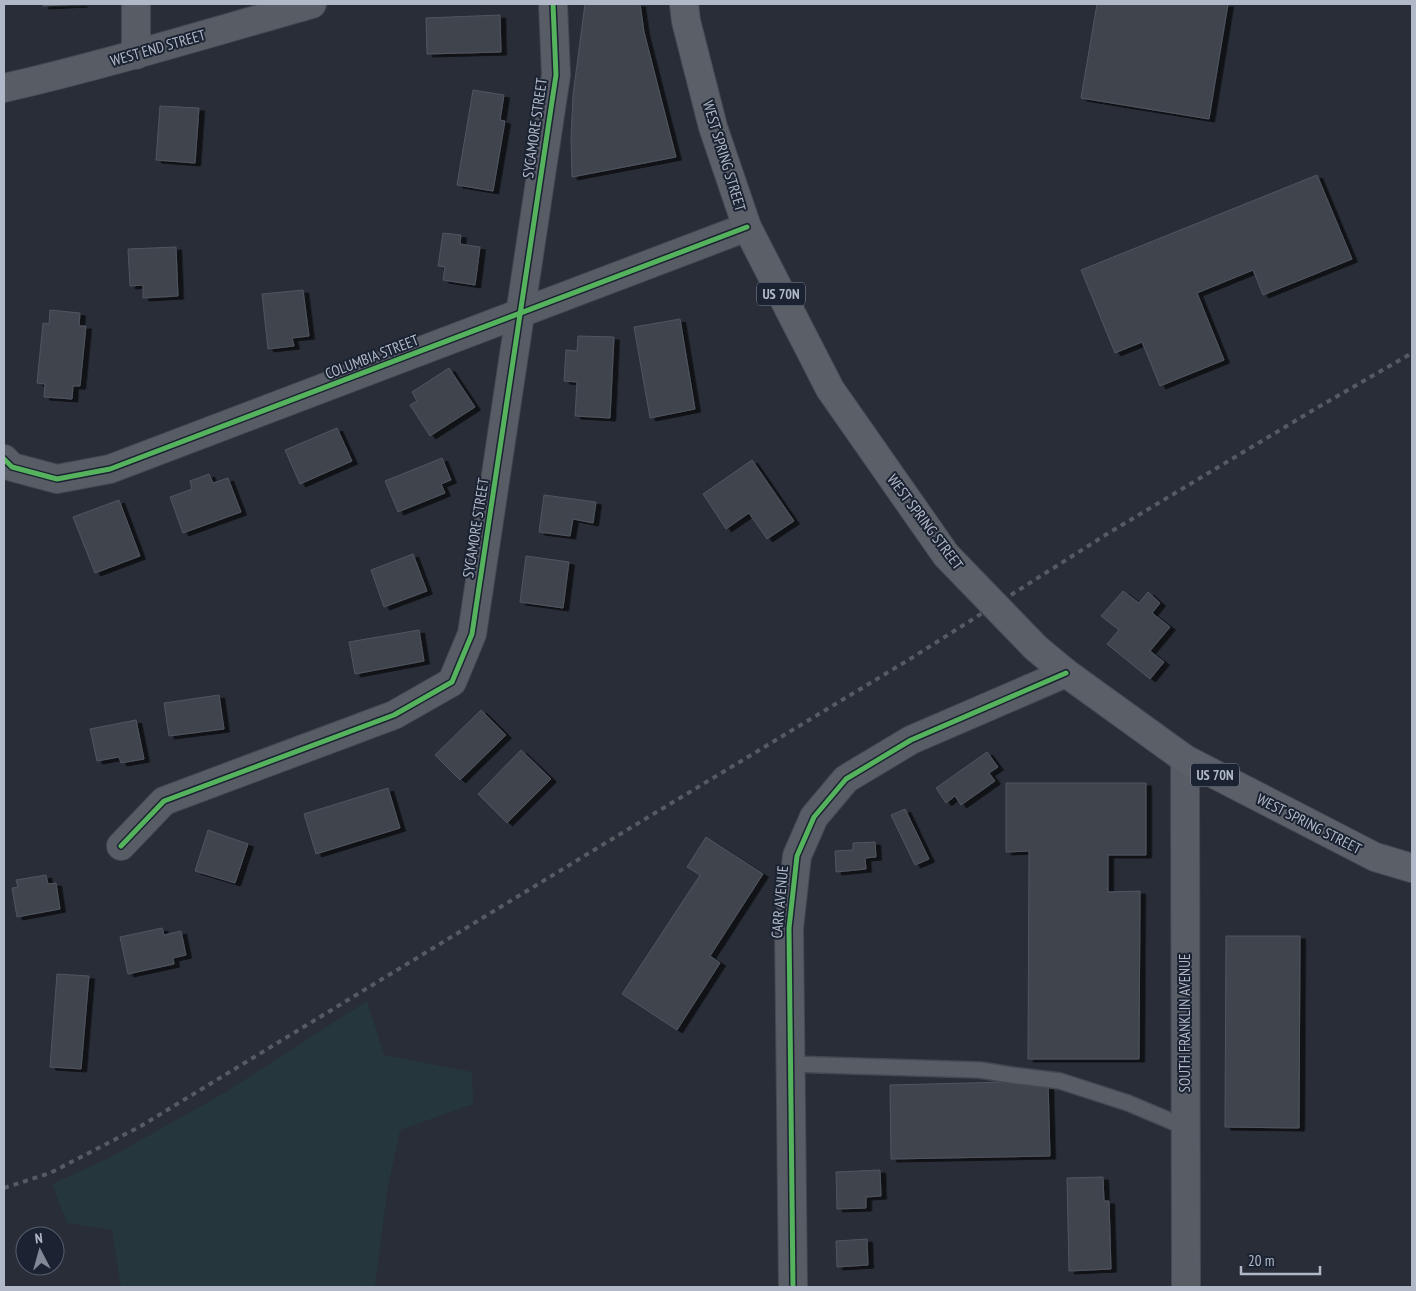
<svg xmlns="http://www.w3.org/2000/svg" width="1416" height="1291" viewBox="0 0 1416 1291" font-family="'PT Sans Narrow',sans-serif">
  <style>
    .green { fill: #25373d }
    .building { fill: #41454e; stroke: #50555f; filter: url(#shadow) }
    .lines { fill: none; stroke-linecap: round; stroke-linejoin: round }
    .service-casing { stroke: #444850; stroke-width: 18 }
    .minor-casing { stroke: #444850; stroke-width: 30 }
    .primary-casing { stroke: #454a54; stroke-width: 30 }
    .service { stroke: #585c65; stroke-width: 15 }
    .minor { stroke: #585c65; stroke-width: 28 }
    .primary { stroke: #5b5f67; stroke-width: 28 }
    .rail { stroke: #565b62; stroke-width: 4; stroke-dasharray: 5 5; stroke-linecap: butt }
    .primary-bridge-casing { stroke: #454a54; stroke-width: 30; stroke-linecap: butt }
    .primary-bridge { stroke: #5b5f67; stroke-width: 28 }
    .cycleway-casing { stroke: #1b2332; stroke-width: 8 }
    .cycleway { stroke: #56b35d; stroke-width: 5 }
    .labels { text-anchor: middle; stroke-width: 4; stroke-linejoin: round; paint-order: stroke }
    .shield { fill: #1b2332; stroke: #848c9c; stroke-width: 1 }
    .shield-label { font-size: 14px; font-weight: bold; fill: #b1b9c9 }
    .street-label { font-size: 15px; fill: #b1b9c9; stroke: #1b2332 }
  </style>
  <defs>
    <filter id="shadow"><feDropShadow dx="5.5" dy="3" stdDeviation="0" flood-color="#0009"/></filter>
  </defs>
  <rect width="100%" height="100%" fill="#282d37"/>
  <path class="green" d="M 367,1001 L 384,1055 L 472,1072 L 473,1104 L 400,1130 L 387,1192 L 375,1287 L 121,1287 L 112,1230 L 67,1223 L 52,1184 L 111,1157 L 224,1093 Z"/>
  <g class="building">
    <path d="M 43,4 L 82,4 L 43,6 Z"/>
    <path d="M 585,4 L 640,4 L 644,32 L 676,157 L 572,177 L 571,139 L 573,95 Z"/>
    <path d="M 1097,4 L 1228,4 L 1209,119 L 1081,98 Z"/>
    <path d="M 500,15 L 501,52 L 427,54 L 426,18 Z"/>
    <path d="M 473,90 L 504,95 L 500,120 L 505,121 L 493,191 L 457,185 Z"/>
    <path d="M 160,106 L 199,108 L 195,163 L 156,160 Z"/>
    <path d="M 1317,175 L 1352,259 L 1263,295 L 1253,270 L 1197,293 L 1224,360 L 1160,386 L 1142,342 L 1115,353 L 1081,270 Z"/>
    <path d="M 443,233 L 461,235 L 460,244 L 480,247 L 475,285 L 443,280 L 445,267 L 438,266 Z"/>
    <path d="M 176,247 L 178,296 L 143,298 L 143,285 L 130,286 L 128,249 Z"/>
    <path d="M 303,290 L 309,336 L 292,338 L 294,346 L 268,349 L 262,294 Z"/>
    <path d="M 50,310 L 80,313 L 79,326 L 86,326 L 80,386 L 73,386 L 72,399 L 44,397 L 45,384 L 37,383 L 43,323 L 49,324 Z"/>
    <path d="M 680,319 L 695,409 L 650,418 L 634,327 Z"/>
    <path d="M 578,336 L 614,337 L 610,418 L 575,416 L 577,382 L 564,381 L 566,350 L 577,351 Z"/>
    <path d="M 449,368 L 475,407 L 430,436 L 410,405 L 417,401 L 412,392 Z"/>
    <path d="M 337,428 L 352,461 L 300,484 L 285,450 Z"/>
    <path d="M 442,458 L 451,480 L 441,484 L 445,493 L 398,512 L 385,481 Z"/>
    <path d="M 752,460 L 794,521 L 767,539 L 749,513 L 726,529 L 703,494 Z"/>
    <path d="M 209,474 L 213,483 L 228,478 L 241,512 L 183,533 L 170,497 L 192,489 L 190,481 Z"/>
    <path d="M 544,495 L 596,502 L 593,523 L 573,519 L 570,536 L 539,532 Z"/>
    <path d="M 119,500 L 140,556 L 95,573 L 73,517 Z"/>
    <path d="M 413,554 L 427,591 L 384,607 L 371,570 Z"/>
    <path d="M 526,556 L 569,562 L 563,608 L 520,602 Z"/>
    <path d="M 1123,591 L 1139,603 L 1148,592 L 1160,603 L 1152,613 L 1170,627 L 1150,651 L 1164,662 L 1150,679 L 1107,644 L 1119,630 L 1101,616 Z"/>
    <path d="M 419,630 L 424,661 L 355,674 L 349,642 Z"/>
    <path d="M 219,695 L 224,729 L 169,736 L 164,703 Z"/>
    <path d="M 481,710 L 506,735 L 460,780 L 435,755 Z"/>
    <path d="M 136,720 L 144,759 L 121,763 L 119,757 L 97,761 L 90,729 Z"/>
    <path d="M 521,750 L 551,779 L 507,823 L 478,794 Z"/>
    <path d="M 987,752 L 998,767 L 989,773 L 995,781 L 961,805 L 955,796 L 946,803 L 936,788 Z"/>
    <path d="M 1006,783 L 1146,783 L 1146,855 L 1108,855 L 1108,892 L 1140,891 L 1139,1059 L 1028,1059 L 1029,851 L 1006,852 Z"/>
    <path d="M 388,788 L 400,828 L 316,854 L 304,814 Z"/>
    <path d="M 905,809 L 929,859 L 915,865 L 891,815 Z"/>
    <path d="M 208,830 L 248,844 L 235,883 L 195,871 Z"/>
    <path d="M 706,837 L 763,874 L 710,956 L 720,963 L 677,1030 L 622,994 L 700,875 L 687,867 Z"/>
    <path d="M 875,842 L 876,857 L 865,858 L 866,869 L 836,872 L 835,851 L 853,850 L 853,843 Z"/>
    <path d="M 46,875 L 48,884 L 56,883 L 60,909 L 17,917 L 12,888 L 18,887 L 16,880 Z"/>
    <path d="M 162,928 L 164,935 L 181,931 L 186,955 L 173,958 L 174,964 L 128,974 L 120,937 Z"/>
    <path d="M 1226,936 L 1300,936 L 1299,1128 L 1225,1127 Z"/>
    <path d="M 57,974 L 89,976 L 81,1069 L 50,1067 Z"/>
    <path d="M 1048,1081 L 1050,1156 L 891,1159 L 890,1085 Z"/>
    <path d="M 880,1170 L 881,1196 L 866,1197 L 866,1208 L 837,1209 L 836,1172 Z"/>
    <path d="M 1103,1177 L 1104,1201 L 1109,1201 L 1111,1269 L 1069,1271 L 1067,1178 Z"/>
    <path d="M 867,1239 L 868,1265 L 837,1267 L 836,1241 Z"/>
  </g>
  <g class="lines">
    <defs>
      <path id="service" d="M 790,1064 L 980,1070 L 1011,1075 L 1060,1081 L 1128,1103 L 1185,1127"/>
      <g id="minor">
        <path d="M 136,4 L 136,55"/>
        <path d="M 4,88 C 108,64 209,33 312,4"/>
        <path d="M 4,459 L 12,467 L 57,479 L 110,469 L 747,227"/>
        <path d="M 1185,759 L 1186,1287"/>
        <path d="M 121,846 L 164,801 L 394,715 L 452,682 L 472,634 L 556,75 L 553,4"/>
        <path d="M 793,1287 L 789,928 L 797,856 L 814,817 L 846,779 L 911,740 L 1066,673"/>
      </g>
      <g id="primary">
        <path d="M 684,4 L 686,21 L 713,127 L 747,227 L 830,389 L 946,555"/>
        <path d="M 1036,648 L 1066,673 L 1185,759 L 1375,857 L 1412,868"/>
      </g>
    </defs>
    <use href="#service" class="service-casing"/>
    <use href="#minor" class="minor-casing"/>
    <use href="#primary" class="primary-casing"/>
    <use href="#service" class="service"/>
    <use href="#minor" class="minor"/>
    <use href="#primary" class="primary"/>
    <path class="rail" d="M 4,1188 L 50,1173 L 141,1126 L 622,833 L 910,659 L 1107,534 L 1315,409 L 1412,353"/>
    <defs>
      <path id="primary-bridge" d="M 946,555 L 1036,648"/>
    </defs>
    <use href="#primary-bridge" class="primary-bridge-casing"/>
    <use href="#primary-bridge" class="primary-bridge"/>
    <defs>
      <g id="cycleway">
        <path d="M 4,459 L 12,467 L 57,479 L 110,469 L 747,227"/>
        <path d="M 121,846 L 164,801 L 394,715 L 452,682 L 472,634 L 556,75 L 553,4"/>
        <path d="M 793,1287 L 789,928 L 797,856 L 814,817 L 846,779 L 911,740 L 1066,673"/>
      </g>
    </defs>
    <use href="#cycleway" class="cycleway-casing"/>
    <use href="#cycleway" class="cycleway"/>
  </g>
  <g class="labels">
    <g class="shield">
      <rect x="757" y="282.5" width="48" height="23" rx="4"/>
      <rect x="1191" y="763.5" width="48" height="23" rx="4"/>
    </g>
    <g class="shield-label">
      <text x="781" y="299">US 70N</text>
      <text x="1215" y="780">US 70N</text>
    </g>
    <g class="street-label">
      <text transform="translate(158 48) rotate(-16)" y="5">WEST END STREET</text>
      <text transform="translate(535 128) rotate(-82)" y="5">SYCAMORE STREET</text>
      <text transform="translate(724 156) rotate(73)" y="5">WEST SPRING STREET</text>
      <text transform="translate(372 357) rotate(-21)" y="5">COLUMBIA STREET</text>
      <text transform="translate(925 522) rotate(53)" y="5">WEST SPRING STREET</text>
      <text transform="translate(476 528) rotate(-81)" y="5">SYCAMORE STREET</text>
      <text transform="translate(1309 824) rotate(27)" y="5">WEST SPRING STREET</text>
      <text transform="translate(780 902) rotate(-85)" y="5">CARR AVENUE</text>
      <text transform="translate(1185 1023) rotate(-90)" y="5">SOUTH FRANKLIN AVENUE</text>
    </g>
  </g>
  <rect width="1416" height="1291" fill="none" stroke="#b1b9c9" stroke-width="10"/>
  <g transform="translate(40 1251) rotate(354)"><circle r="24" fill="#1b2332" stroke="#575f6e"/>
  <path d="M0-4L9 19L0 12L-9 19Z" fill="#818896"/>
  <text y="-8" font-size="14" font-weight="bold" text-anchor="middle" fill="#b1b9c9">N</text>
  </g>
  <path d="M1241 1266v8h79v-8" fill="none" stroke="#b1b9c9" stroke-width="2.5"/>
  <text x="1248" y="1266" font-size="15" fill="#b1b9c9" stroke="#1b2332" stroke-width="4" paint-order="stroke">20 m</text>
</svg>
